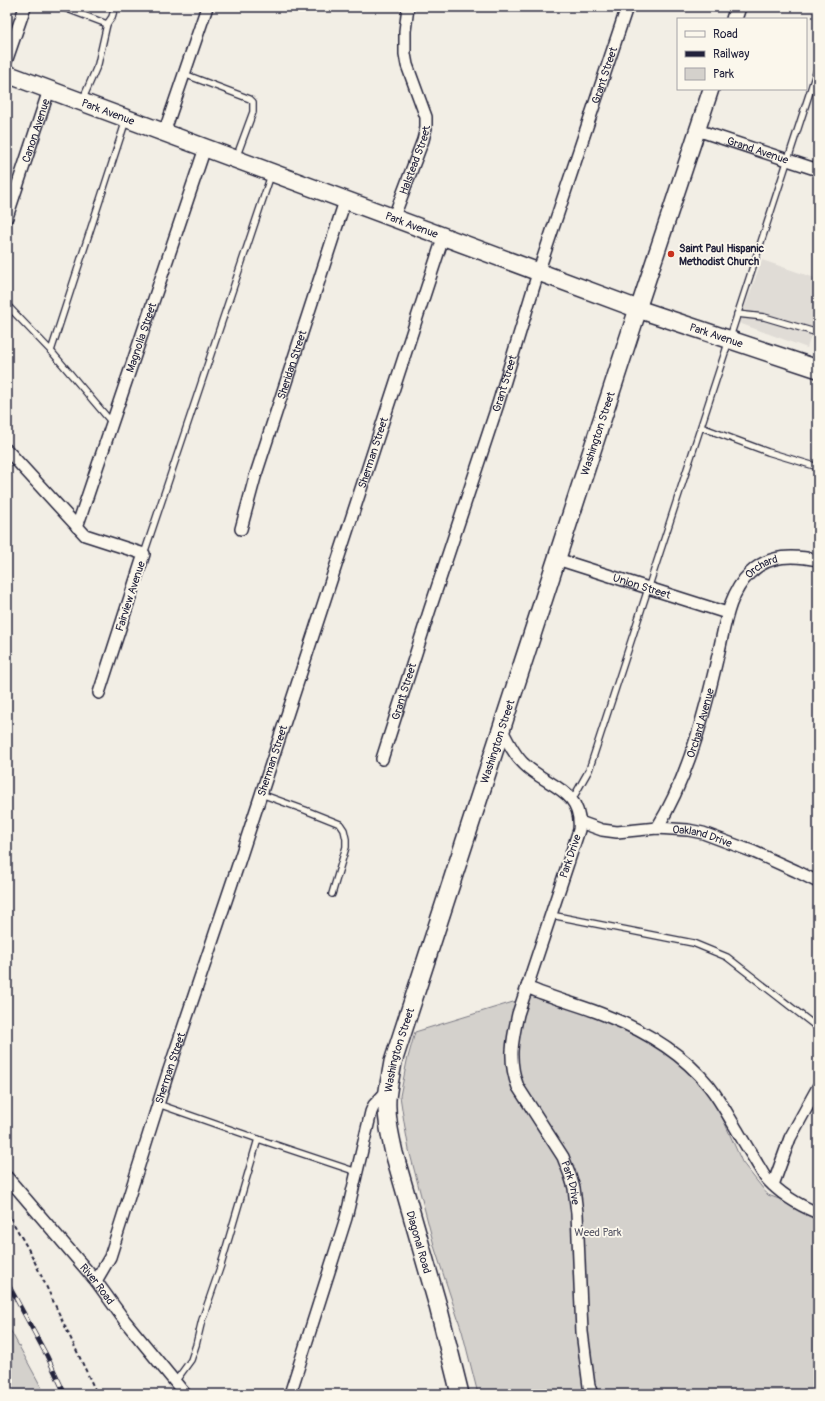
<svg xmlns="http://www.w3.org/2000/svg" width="825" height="1401" viewBox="0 0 825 1401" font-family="Pangolin,sans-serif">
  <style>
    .built { fill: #e0dcd6 }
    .green { fill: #d4d1cc; stroke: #7b7a84 }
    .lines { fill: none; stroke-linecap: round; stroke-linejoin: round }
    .service-casing { stroke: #22223b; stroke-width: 8 }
    .minor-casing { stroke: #22223b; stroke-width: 14 }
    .secondary-casing { stroke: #22223b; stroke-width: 18 }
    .primary-casing { stroke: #22223b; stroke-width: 20 }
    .path { stroke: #22223b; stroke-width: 2; stroke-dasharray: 4 3; stroke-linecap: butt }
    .service { stroke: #fbf7ec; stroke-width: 5.5 }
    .minor { stroke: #fbf7ec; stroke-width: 11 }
    .secondary { stroke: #fbf7ec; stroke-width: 15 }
    .primary { stroke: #fbf7ec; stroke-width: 17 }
    .rail-casing { stroke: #22223b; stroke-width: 4.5 }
    .rail { stroke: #fbf7ec; stroke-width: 3; stroke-dasharray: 9; stroke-linecap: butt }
    .poi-dot { fill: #c8321e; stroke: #fbf7ec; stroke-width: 1.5 }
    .labels { text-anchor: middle; stroke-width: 3.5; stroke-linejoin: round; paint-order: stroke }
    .street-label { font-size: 11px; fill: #22223b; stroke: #fbf7ec }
    .poi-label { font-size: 11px; font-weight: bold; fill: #22223b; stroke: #fbf7ec; text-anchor: start }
    .park-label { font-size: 11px; fill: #575766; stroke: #fbf7ec }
  </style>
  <rect width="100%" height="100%" fill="#f2eee5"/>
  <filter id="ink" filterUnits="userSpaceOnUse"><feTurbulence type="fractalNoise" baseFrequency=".025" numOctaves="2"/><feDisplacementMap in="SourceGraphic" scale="8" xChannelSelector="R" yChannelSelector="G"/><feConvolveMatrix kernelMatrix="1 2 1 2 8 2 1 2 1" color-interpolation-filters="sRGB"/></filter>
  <g filter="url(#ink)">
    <path class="built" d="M 762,260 L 818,279 L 818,314 L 807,348 L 739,323 Z"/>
    <g class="green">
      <path d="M 536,995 L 632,1031 L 677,1061 L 715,1101 L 742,1162 L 768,1195 L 818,1213 L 818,1394 L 478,1394 L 462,1331 L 435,1249 L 409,1150 L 404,1122 L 400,1096 L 407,1061 L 415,1032 Z"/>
      <path d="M 7,1324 L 45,1394 L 7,1394 Z"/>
    </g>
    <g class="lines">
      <defs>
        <g id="service">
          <path d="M 62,7 L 107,24"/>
          <path d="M 184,74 L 250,99 L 253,102 L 253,112 L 236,158"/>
          <path d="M 82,101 L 98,64 L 107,24 L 112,17 L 115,7"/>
          <path d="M 7,305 L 51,351 L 113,424"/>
          <path d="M 737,314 L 764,317 L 818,333"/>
          <path d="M 51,351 L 126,120"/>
          <path d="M 701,427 L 768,452 L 818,467"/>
          <path d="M 144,554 L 271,175"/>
          <path d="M 261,794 L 305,810 L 340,824 L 344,830 L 346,839 L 346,847 L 332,894"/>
          <path d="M 572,800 L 589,770 L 818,67"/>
          <path d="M 551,915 L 693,943 L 727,957 L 818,1028"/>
          <path d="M 158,1104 L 258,1139 L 357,1172"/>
          <path d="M 175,1382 L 191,1360 L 196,1345 L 202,1320 L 221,1265 L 258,1139"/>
        </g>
        <g id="minor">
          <path d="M 7,59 L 25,7"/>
          <path id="s1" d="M 697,130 L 818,170"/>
          <path d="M 164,133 L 207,7"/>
          <path id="s2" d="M 7,217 L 49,90"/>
          <path id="s3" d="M 393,219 L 423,140 L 426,128 L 426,117 L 407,65 L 405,54 L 405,31 L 408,7"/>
          <path d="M 7,450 L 85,535 L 144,554 L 99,693"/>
          <path id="s4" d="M 77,527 L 205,148"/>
          <path id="s5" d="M 241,529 L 255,477 L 345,201"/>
          <path id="s6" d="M 557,559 L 727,613"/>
          <path id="s7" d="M 501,728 C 507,740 514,755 524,764 C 547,787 583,789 579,830 L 518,1014 C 512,1041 508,1061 518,1087 L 563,1157 L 570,1175 L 574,1188 L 577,1213 L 582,1332 L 589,1386 L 592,1394"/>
          <path id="s8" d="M 382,759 L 430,609 L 498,404 L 538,273 L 627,7"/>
          <path id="s9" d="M 580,822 L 602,830 L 617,832 L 657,828 L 688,830 L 703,833 L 754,852 L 796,871 L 818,882"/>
          <path id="s10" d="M 657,828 C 680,791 695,746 706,704 C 711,686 715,668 719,651 C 725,624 729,593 750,573 C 769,554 794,555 818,560"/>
          <path d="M 527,987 C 553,999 581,1005 607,1016 C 645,1031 683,1054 709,1086 C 720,1100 728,1115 737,1130 C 746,1146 756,1161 765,1177 C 779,1193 798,1205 818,1213"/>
          <path id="s11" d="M 7,1177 L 96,1281 L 125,1321 L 185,1394"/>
          <path d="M 773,1185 L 790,1138 L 818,1087"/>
          <path id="s12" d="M 96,1281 L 110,1257 L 167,1076 L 237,868 L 443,238"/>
          <path d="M 290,1394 L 346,1218 L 371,1112 L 374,1105 L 388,1090"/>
        </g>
        <g id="secondary">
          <path d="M 734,19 L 738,7"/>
          <path d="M 638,309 L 711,89"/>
        </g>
        <g id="primary">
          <path id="s13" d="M 7,74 L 638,309 L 818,369"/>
          <path id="s14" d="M 460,1394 L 438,1306 L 394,1153 C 390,1135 386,1117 387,1099 C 388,1087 391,1074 393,1062 L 638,309"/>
        </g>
      </defs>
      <use href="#service" class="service-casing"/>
      <use href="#minor" class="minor-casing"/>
      <use href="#secondary" class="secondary-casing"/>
      <use href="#primary" class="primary-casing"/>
      <path class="path" d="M 7,1212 L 31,1254 L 97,1394"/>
      <use href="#service" class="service"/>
      <use href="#minor" class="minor"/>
      <use href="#secondary" class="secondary"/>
      <use href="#primary" class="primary"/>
      <defs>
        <path id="rail" d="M 7,1282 L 47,1356 L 65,1394"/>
      </defs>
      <use href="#rail" class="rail-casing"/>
      <use href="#rail" class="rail"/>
    </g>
  </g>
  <circle class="poi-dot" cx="671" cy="254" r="4"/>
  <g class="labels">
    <g class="street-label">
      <text dy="4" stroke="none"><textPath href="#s8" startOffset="719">Grant Street</textPath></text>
      <text dy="4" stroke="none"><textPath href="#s13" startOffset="108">Park Avenue</textPath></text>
      <text dy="4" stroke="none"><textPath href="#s2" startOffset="91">Canon Avenue</textPath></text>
      <text dy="4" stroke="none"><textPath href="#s1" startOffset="64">Grand Avenue</textPath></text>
      <text dy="4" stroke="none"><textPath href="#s3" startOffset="63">Halstead Street</textPath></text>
      <text dy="4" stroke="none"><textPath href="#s13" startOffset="432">Park Avenue</textPath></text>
      <text dy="4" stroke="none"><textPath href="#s13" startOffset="756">Park Avenue</textPath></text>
      <text dy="4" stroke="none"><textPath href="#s4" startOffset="200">Magnolia Street</textPath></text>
      <text dy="4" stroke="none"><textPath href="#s5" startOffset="172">Sheridan Street</textPath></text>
      <text dy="4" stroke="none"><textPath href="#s8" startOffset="395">Grant Street</textPath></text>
      <text dy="4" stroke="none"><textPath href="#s14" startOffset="1003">Washington Street</textPath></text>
      <text dy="4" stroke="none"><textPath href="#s12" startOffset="874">Sherman Street</textPath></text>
      <text dy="4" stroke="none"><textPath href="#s10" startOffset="287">Orchard</textPath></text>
      <text dy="4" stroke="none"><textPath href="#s6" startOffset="89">Union Street</textPath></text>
      <text transform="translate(130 596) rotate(-72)" y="4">Fairview Avenue</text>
      <text dy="4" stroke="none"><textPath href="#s8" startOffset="71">Grant Street</textPath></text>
      <text dy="4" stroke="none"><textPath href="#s10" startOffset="114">Orchard Avenue</textPath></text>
      <text dy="4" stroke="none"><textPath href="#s14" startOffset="679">Washington Street</textPath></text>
      <text dy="4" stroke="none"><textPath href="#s12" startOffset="550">Sherman Street</textPath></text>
      <text dy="4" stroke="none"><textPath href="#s9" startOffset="125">Oakland Drive</textPath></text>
      <text transform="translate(570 856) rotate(-71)" y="4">Park Drive</text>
      <text dy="4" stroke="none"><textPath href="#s14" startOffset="355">Washington Street</textPath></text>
      <text dy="4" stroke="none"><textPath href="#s12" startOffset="226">Sherman Street</textPath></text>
      <text dy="4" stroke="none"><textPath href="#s7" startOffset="513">Park Drive</textPath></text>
      <text transform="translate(419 1242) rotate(74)" y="4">Diagonal Road</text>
      <text dy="4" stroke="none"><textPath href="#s11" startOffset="140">River Road</textPath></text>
    </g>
    <g class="poi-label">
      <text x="679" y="252">Saint Paul Hispanic<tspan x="679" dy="13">Methodist Church</tspan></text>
    </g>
    <g class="park-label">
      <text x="598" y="1236">Weed Park</text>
    </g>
  </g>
  <rect width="825" height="1401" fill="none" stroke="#fbf7ec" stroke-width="24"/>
  <rect x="12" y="12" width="801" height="1377" fill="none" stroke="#22223b" stroke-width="1.5" filter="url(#ink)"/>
  <rect x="677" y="18" width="130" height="72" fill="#fbf7ec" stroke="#a4a2a5"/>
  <rect x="685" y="31" width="20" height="6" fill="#fbf7ec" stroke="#a4a2a5"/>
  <text x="713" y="38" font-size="12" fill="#22223b">Road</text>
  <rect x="685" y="51" width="20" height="6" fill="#22223b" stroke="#a4a2a5"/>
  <text x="713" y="58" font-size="12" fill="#22223b">Railway</text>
  <rect x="685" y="68" width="20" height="12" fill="#d4d1cc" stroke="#a4a2a5"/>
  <text x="713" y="78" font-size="12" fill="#22223b">Park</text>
</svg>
